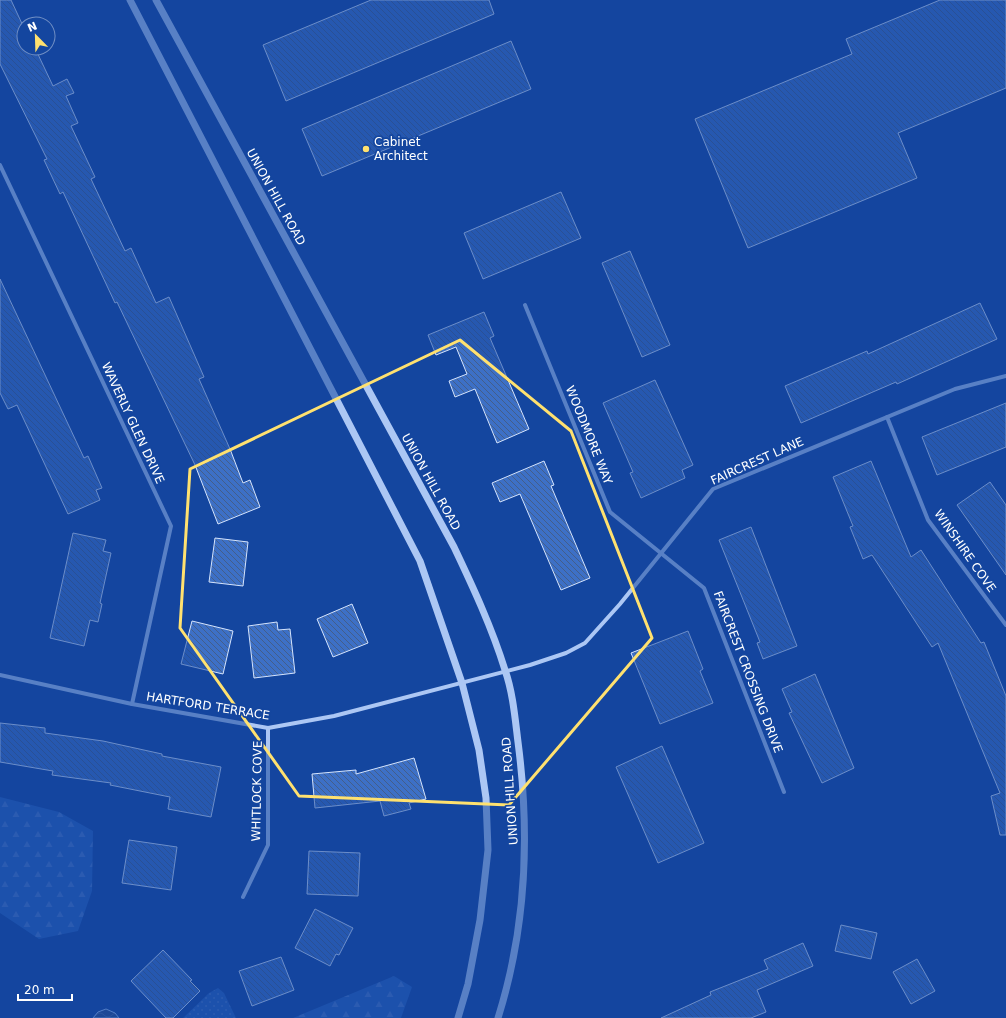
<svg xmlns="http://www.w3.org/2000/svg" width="1006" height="1018" viewBox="0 0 1006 1018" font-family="'DejaVu Sans',sans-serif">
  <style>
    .grass { fill: url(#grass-dots) }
    .forest { fill: url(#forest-firs) }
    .water { fill: url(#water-waves); stroke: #9ec1f7 }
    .building { fill: url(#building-back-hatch); stroke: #d5e4fd }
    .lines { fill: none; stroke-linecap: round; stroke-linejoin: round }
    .minor { stroke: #acc7f4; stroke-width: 4 }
    .tertiary { stroke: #acc7f4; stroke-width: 7 }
    .marked { fill: none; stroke: #ffe16f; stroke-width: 3; stroke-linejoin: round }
    .poi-dot { fill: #ffe16f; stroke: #14469f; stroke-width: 1.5 }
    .labels { text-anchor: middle; stroke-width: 3.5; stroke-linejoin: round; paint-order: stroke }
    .poi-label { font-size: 12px; fill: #fff; stroke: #14469f; text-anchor: start }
    .street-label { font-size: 12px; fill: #fff; stroke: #14469f }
  </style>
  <defs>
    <pattern id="grass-dots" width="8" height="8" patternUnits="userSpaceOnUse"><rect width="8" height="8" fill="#275fbd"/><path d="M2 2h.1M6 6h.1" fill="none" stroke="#4777c7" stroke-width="1.8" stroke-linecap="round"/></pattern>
    <pattern id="forest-firs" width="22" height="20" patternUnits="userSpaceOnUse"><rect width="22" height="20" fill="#275fbd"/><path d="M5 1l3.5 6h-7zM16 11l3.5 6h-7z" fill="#4777c7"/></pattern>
    <pattern id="water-waves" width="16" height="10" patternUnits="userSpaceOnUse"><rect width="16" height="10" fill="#284c8f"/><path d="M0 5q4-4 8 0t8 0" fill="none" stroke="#4867a0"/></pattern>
    <pattern id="building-back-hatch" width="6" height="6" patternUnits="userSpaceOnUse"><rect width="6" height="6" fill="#3d70c6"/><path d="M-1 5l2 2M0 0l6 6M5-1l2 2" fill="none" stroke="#445e89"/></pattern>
  </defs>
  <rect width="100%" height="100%" fill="#14469f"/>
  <path class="grass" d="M 218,988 L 224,993 L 236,1018 L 183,1018 L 209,993 Z"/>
  <g class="forest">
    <path d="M 0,797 L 59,812 L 93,831 L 92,891 L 78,931 L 39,939 L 0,913 Z"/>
    <path d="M 394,976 L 412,987 L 401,1018 L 293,1018 Z"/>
  </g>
  <path class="water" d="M 106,1009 L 115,1013 L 119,1018 L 93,1018 L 98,1012 Z"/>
  <g class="building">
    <path d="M 0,0 L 11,0 L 24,28 L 24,48 L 35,48 L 53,86 L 67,79 L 74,93 L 66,96 L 78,123 L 71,126 L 95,177 L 91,179 L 125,251 L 131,248 L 156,303 L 169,297 L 204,377 L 199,379 L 230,449 L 243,483 L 250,480 L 260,507 L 218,524 L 195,465 L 117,302 L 115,303 L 63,192 L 60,194 L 44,160 L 47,159 L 0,64 Z"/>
    <path d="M 371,0 L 489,0 L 494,14 L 286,101 L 263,45 Z"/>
    <path d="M 940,0 L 1006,0 L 1006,88 L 898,133 L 917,178 L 748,248 L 695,119 L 852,54 L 846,39 Z"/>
    <path d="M 511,41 L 531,89 L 322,176 L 302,129 Z"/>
    <path d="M 561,192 L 581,238 L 483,279 L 464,233 Z"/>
    <path d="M 630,251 L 670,345 L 642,357 L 602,263 Z"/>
    <path d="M 0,279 L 84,458 L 88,456 L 102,488 L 96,490 L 100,500 L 68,514 L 17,405 L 8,409 L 0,393 Z"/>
    <path d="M 980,303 L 997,339 L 897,384 L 896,382 L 801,423 L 785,386 L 867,351 L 868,354 Z"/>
    <path d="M 484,312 L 494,336 L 490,338 L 529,429 L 497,443 L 475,389 L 455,397 L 449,381 L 467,374 L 456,347 L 436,355 L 428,335 Z"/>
    <path d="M 655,380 L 693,465 L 682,470 L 685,478 L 641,498 L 630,473 L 633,472 L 603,403 Z"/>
    <path d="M 1006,403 L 1006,447 L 937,475 L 922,437 Z"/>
    <path d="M 544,461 L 554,485 L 551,486 L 590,578 L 561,590 L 520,494 L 500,502 L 492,483 Z"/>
    <path d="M 871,461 L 911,557 L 921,550 L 981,643 L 984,642 L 1006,696 L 1006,835 L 1000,835 L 991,796 L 1000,793 L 938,643 L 932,647 L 872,555 L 863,559 L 850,527 L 853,526 L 833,477 Z"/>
    <path d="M 990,482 L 1006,505 L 1006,575 L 957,505 Z"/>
    <path d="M 751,527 L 797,646 L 763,659 L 757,643 L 760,642 L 719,540 Z"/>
    <path d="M 73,533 L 106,540 L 103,551 L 111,553 L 100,603 L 102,604 L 98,622 L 90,620 L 84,646 L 50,638 Z"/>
    <path d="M 215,538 L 248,542 L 243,586 L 209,582 Z"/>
    <path d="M 352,604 L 368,643 L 333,657 L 317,619 Z"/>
    <path d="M 192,621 L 233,631 L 223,674 L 181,664 Z"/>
    <path d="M 277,622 L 278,630 L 290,629 L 295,673 L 254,678 L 248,626 Z"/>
    <path d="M 688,631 L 703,669 L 700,671 L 713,703 L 660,724 L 631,653 Z"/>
    <path d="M 815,674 L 854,768 L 822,783 L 789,713 L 792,712 L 782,689 Z"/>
    <path d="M 0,723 L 45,728 L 45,733 L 103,741 L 162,754 L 162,756 L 221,767 L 211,817 L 168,809 L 170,797 L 110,785 L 111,783 L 52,775 L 53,771 L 0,762 Z"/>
    <path d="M 662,746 L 704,843 L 658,863 L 616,767 Z"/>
    <path d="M 414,758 L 426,799 L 409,803 L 411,809 L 384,816 L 380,801 L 315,808 L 312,774 L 356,770 L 356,774 Z"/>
    <path d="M 129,840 L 177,847 L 171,890 L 122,883 Z"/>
    <path d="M 309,851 L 360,853 L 358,896 L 307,894 Z"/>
    <path d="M 315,909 L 353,928 L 339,955 L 336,954 L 330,966 L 295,948 Z"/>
    <path d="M 841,925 L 877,933 L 871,959 L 835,951 Z"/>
    <path d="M 803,943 L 813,966 L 757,990 L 766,1012 L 751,1018 L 661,1018 L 711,995 L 710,992 L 768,969 L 764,960 Z"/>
    <path d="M 163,950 L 192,980 L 190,981 L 200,991 L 173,1018 L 166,1018 L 131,981 Z"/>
    <path d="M 281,957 L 294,990 L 252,1006 L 239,971 Z"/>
    <path d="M 917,959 L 935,991 L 911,1004 L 893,972 Z"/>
  </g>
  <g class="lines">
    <g class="minor">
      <path d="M 0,165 L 171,526 L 132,704"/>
      <path d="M 525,305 L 610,512 L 704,588 L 784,792"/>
      <path d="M 887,417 L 928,520 L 1006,625"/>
      <path d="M 0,675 L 132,704 L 268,728 L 334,716 L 530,665 L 566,653 L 585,643 L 620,604 L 713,489 L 955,389 L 1006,376"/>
      <path d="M 243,897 L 268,845 L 268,728"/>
    </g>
    <g class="tertiary">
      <path d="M 130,0 L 420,561 L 462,683 L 479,750 L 486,798 L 488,850 L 480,920 L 468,984 L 458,1018"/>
      <path d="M 156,0 L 454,547 C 473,587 492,628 505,670 C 513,693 515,718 518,742 C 530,834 526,929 498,1018"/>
    </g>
  </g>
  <path d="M0 0H1006V1018H0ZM 460,340 L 571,431 L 652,638 L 509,805 L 299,796 L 180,628 L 190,469 Z" fill="#14469f" fill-opacity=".55" fill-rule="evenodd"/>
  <path class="marked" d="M 460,340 L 571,431 L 652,638 L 509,805 L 299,796 L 180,628 L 190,469 Z"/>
  <circle class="poi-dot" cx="366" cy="149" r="4"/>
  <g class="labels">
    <g class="poi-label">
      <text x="374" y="146">Cabinet<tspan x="374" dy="14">Architect</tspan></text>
    </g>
    <g class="street-label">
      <text transform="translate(276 197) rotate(61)" y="4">UNION HILL ROAD</text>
      <text transform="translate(133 423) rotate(65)" y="4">WAVERLY GLEN DRIVE</text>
      <text transform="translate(589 435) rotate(68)" y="4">WOODMORE WAY</text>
      <text transform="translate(757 461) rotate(-24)" y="4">FAIRCREST LANE</text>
      <text transform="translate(431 482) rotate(61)" y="4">UNION HILL ROAD</text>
      <text transform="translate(965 551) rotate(55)" y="4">WINSHIRE COVE</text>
      <text transform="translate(748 672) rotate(69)" y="4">FAIRCREST CROSSING DRIVE</text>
      <text transform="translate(208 706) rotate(9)" y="4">HARTFORD TERRACE</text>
      <text transform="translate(257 791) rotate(-89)" y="4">WHITLOCK COVE</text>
      <text transform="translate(510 791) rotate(-94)" y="4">UNION HILL ROAD</text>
    </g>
  </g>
  <g transform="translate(36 36) rotate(337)"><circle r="19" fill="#14469f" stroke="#7290c5"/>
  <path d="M0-3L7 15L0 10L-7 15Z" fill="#ffe16f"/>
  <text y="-6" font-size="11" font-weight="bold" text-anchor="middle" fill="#ffffff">N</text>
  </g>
  <path d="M18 994v6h54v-6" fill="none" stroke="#ffffff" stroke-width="2"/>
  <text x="24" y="994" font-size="12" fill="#ffffff" stroke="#14469f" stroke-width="3" paint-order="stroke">20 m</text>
</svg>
